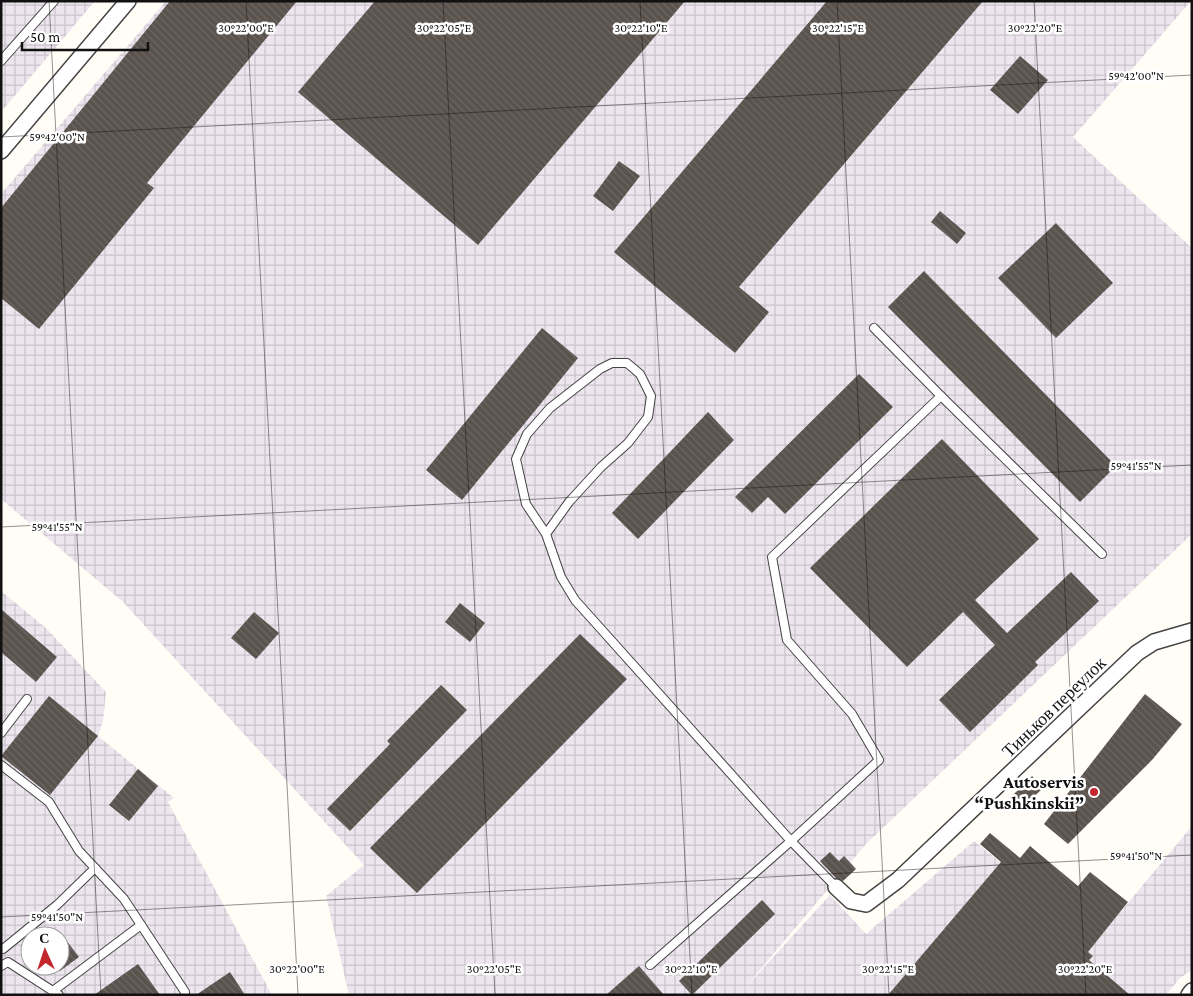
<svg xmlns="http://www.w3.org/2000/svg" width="1193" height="996" viewBox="0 0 1193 996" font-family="'Crimson Pro',serif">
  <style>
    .industrial { fill: url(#industrial-grid); fill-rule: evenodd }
    .building { fill: url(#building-back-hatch) }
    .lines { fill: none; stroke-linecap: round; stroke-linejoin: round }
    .lane-casing { stroke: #444; stroke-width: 10 }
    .street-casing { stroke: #444; stroke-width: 18 }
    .lane { stroke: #fff; stroke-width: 8 }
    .street { stroke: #fff; stroke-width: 15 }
    .ticks { fill: none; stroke: #111; stroke-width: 1; stroke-opacity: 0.45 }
    .poi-dot { fill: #c4262e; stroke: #fff; stroke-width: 2 }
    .labels { text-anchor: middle; stroke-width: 5; stroke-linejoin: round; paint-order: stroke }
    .street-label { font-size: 18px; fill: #111; stroke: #fff }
    .poi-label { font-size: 18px; font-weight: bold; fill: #111; stroke: #fff; text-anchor: end }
    .ticks-label { font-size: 12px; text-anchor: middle; fill: #111; stroke: #fff; stroke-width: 5; stroke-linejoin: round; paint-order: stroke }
  </style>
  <defs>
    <pattern id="industrial-grid" width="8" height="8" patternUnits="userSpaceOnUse" patternTransform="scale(1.25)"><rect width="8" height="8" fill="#eee6ef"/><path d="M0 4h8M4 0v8" fill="none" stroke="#cbc4cc"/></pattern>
    <pattern id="building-back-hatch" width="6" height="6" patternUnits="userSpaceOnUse" patternTransform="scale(1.25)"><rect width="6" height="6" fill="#5a524d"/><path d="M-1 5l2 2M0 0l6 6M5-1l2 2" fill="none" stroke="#6d6662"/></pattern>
  </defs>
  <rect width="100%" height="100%" fill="#fffdf5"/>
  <g class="industrial">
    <path d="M 1,1 L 95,1 L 1,112 Z"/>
    <path d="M 166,1 L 1191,1 L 1073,137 L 1192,248 L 1192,534 L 866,844 L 744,989 L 830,895 L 866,934 L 974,841 L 1097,940 L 1192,826 L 1192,970 L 1180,978 L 1166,995 L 349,995 L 326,896 L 364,865 L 123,602 L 1,499 L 1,194 Z"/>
    <path d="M 1,591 L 46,628 L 106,692 L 103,721 L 98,736 L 174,798 L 168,802 L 272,995 L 1,995 ZM 30,936 L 60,936 L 60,966 L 30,966 Z"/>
  </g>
  <g class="building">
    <path d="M 170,1 L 297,1 L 147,183 L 154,188 L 39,329 L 1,298 L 1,208 Z"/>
    <path d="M 375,1 L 685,1 L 478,245 L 298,92 Z"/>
    <path d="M 827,1 L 983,1 L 739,287 L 769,312 L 735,353 L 614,252 Z"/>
    <path d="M 1020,56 L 1048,80 L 1018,114 L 990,90 Z"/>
    <path d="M 619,161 L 640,176 L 613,211 L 593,196 Z"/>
    <path d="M 940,211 L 966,233 L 957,244 L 931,222 Z"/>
    <path d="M 1056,223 L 1113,283 L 1056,338 L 998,278 Z"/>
    <path d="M 924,271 L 1116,466 L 1080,502 L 888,307 Z"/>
    <path d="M 542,328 L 578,358 L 462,500 L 426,470 Z"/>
    <path d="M 859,374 L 893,407 L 785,514 L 768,497 L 752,513 L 735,497 Z"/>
    <path d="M 708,412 L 734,440 L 638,539 L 612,513 Z"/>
    <path d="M 942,439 L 1039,539 L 975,600 L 1007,633 L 1071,572 L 1099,601 L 1035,662 L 1038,665 L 970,732 L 939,700 L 995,645 L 963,612 L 907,667 L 810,568 Z"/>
    <path d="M 460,603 L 485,623 L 470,642 L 445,622 Z"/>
    <path d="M 1,609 L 57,657 L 36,682 L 1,652 Z"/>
    <path d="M 254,612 L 279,633 L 256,659 L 231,638 Z"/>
    <path d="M 580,634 L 627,679 L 417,893 L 370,848 Z"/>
    <path d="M 441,685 L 467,710 L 350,831 L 327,809 L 390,744 L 387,741 Z"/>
    <path d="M 1145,694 L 1182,724 L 1152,760 L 1068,844 L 1044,824 Z"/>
    <path d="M 49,696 L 98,736 L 50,795 L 1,756 Z"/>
    <path d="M 138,769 L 158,786 L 129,821 L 109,805 Z"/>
    <path d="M 1032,776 L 1043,788 L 1020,810 L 1009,799 Z"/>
    <path d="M 990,833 L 1020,858 L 1030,846 L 1078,886 L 1090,872 L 1128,902 L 1088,952 L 1093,956 L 1089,960 L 1130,995 L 888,995 L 1001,862 L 980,844 Z"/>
    <path d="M 830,852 L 839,861 L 844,856 L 856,869 L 843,881 L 836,878 L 820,861 Z"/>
    <path d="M 762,900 L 775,914 L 692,995 L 679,981 Z"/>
    <path d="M 60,932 L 79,957 L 60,971 Z"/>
    <path d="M 138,964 L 160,995 L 94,995 Z"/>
    <path d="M 639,966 L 664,995 L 606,995 Z"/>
    <path d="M 230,972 L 245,995 L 196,995 Z"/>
  </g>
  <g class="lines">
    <defs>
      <g id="lane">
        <path d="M 1,61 L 54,1"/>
        <path d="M 874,328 L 941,396 L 1102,554"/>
        <path d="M 546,534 L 569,502 L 601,467 L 628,443 L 648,417 L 651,396 L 640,374 L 627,363 L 612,363 L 600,369 L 550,408 L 527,434 L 516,459 L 526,504 L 546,534 L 561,577 L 575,600 L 791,841 L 650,965"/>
        <path d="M 1,733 L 27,699"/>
        <path d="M 1,765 L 49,802 L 79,851 L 124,899 L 185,992 L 185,995"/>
        <path d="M 836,887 L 791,841 L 879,760 L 852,714 L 787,640 L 772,557 L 941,396"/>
        <path d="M 3,949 L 57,905 L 95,868"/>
        <path d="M 1,966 L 8,962 L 59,995"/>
        <path d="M 53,991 L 141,925"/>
      </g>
      <g id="street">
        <path d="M 1,151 L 128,1"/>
        <path d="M 836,887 L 851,901 L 866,904 L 898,880 L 1137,653 L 1154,642 L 1192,631"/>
        <path d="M 1189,995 L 1192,991"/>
      </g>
    </defs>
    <use href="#lane" class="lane-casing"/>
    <use href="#street" class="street-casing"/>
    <use href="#lane" class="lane"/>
    <use href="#street" class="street"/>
  </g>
  <path class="ticks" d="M 49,1 L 101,995M 246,1 L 298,995M 443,1 L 495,995M 640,1 L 692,995M 837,1 L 889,995M 1034,1 L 1086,995M 1,137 L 1192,75M 1,527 L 1192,465M 1,917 L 1192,855"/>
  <circle class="poi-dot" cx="1094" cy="792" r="5"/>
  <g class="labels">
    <g class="street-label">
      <text transform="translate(1054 707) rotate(-44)" y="6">Тиньков переулок</text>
    </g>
    <g class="poi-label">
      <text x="1084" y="788">Autoservis<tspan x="1084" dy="21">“Pushkinskii”</tspan></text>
    </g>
  </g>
  <g class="ticks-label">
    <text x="246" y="32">30°22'00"E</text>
    <text x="444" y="32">30°22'05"E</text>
    <text x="641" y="32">30°22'10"E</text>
    <text x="838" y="32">30°22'15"E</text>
    <text x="1035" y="32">30°22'20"E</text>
    <text x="1136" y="80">59°42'00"N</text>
    <text x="57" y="141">59°42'00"N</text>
    <text x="1136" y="470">59°41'55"N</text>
    <text x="57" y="531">59°41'55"N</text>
    <text x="1136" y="860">59°41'50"N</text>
    <text x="57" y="921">59°41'50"N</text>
    <text x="297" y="973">30°22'00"E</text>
    <text x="494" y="973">30°22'05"E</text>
    <text x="691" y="973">30°22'10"E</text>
    <text x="888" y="973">30°22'15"E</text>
    <text x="1085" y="973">30°22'20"E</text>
  </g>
  <rect width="1193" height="996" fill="none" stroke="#111111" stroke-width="5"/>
  <g transform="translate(45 951) rotate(357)"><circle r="24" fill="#ffffff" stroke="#a0a0a0"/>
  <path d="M0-4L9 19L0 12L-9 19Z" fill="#c4262e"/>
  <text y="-8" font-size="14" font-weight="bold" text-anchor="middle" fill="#111111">С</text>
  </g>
  <path d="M22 42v8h126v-8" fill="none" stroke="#111111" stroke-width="2.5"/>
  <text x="30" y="42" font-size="15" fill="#111111" stroke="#ffffff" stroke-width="4" paint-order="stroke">50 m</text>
</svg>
